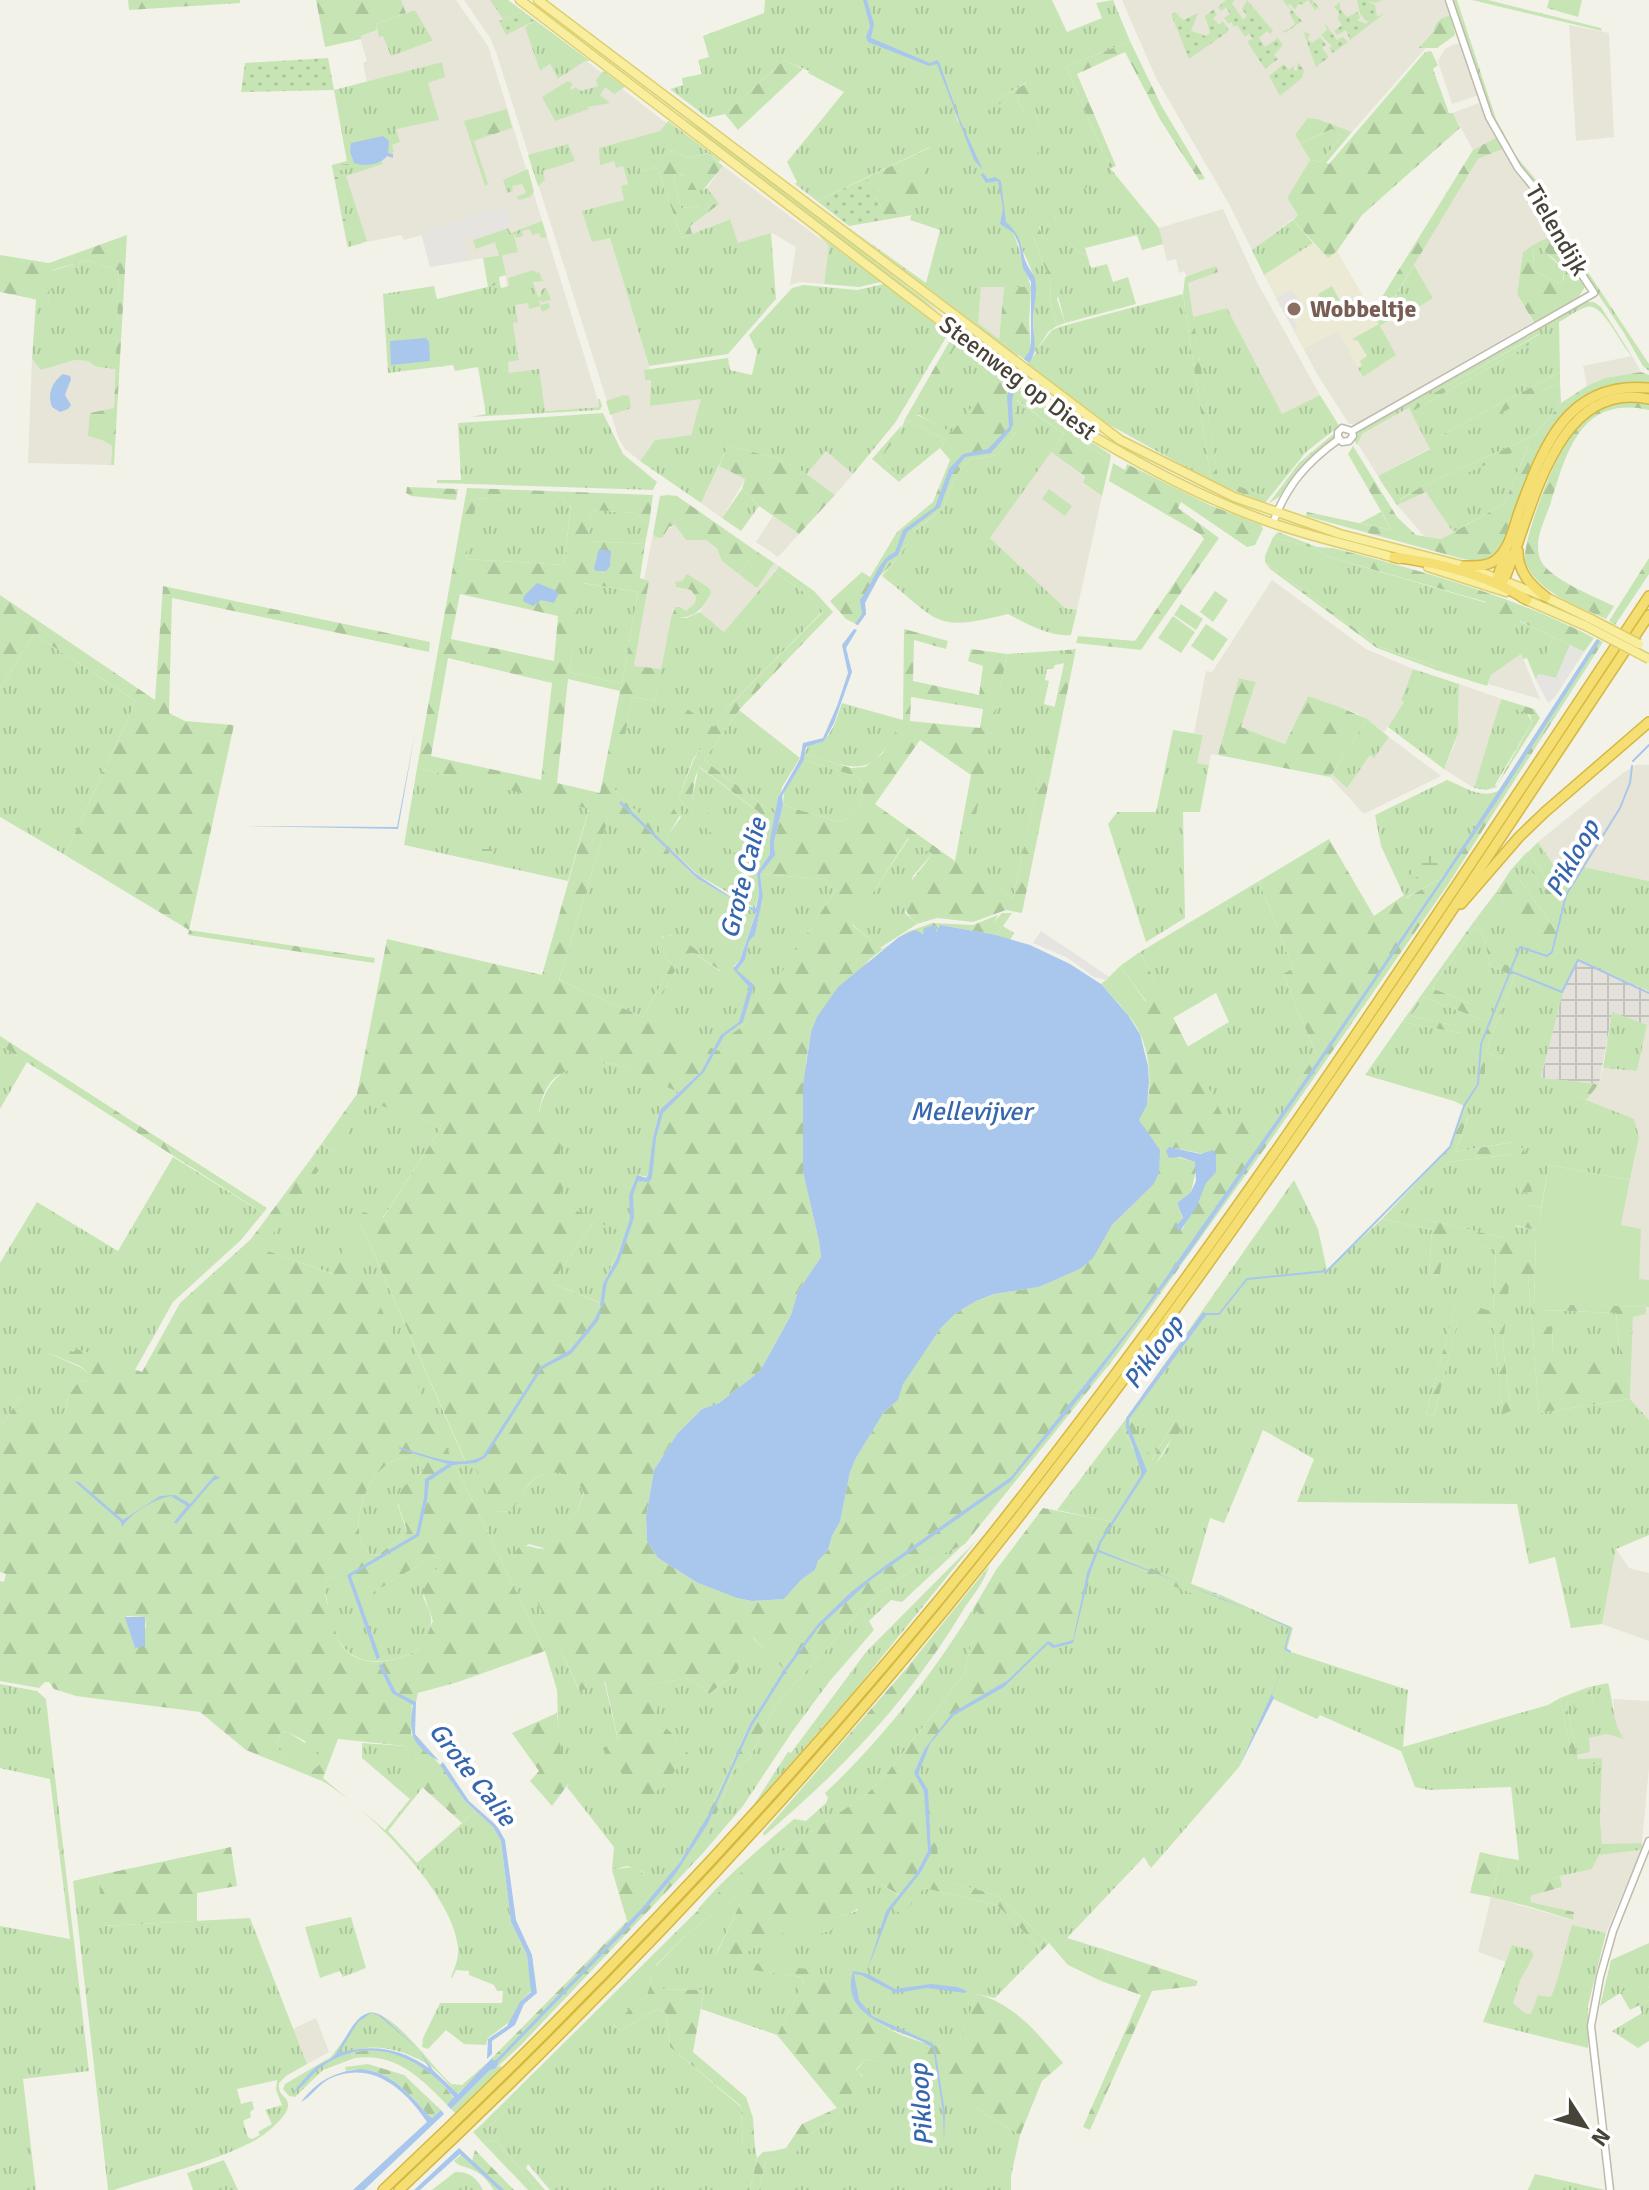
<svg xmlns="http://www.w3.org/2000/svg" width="1649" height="2190" viewBox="0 0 1649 2190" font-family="Signika,sans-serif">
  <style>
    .residential { fill: #e7e5d7 }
    .industrial { fill: url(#industrial-grid) }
    .education { fill: #ece9d4 }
    .grass { fill: url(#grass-tufts); fill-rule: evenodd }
    .forest { fill: url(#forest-firs); fill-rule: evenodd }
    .wetland { fill: url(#wetland-marsh) }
    .park { fill: #c7e5b4 }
    .garden { fill: url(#garden-dots) }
    .parking { fill: #e5e4e0 }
    .water { fill: #a9c6ec }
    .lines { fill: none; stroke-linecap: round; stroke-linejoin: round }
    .stream { stroke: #a9c6ec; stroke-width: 2 }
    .minor-casing { stroke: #bebbac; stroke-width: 9 }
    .major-casing { stroke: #ddce6d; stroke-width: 11 }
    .highway-casing { stroke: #d5b742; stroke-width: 12 }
    .minor { stroke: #fff; stroke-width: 6 }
    .major { stroke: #f8ee9d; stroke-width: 8 }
    .highway { stroke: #f5df72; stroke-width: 9 }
    .major-bridge-casing { stroke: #ddce6d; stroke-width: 11; stroke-linecap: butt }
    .major-bridge { stroke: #f8ee9d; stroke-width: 8 }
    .education-dot { fill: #8d6e63; stroke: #fff; stroke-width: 3 }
    .labels { text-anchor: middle; stroke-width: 8; stroke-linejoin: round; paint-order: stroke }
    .street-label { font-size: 24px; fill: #474338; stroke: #fff }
    .education-label { font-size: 24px; font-weight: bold; fill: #785e54; stroke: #fff; text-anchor: start }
    .water-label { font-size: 26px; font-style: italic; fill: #3667ad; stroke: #fff }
  </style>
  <defs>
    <pattern id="industrial-grid" width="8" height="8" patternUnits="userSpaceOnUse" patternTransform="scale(2)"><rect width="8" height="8" fill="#e3e1da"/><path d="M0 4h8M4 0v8" fill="none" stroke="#c4c2bc"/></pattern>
    <pattern id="grass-tufts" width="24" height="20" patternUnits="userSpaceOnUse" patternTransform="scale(2)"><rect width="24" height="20" fill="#c7e5b4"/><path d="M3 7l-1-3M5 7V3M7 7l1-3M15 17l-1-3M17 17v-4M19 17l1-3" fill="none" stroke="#acc69c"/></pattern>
    <pattern id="forest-firs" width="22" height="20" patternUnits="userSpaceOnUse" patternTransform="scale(2)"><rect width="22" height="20" fill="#c7e5b4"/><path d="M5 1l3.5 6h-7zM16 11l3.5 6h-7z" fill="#acc69c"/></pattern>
    <pattern id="wetland-marsh" width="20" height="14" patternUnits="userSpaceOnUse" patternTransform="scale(2)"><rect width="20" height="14" fill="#c7e5b4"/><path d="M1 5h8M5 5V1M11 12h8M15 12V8" fill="none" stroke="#acc69c"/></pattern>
    <pattern id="garden-dots" width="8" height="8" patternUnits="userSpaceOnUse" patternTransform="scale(2)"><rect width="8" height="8" fill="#c7e5b4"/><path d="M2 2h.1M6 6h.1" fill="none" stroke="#acc69c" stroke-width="1.8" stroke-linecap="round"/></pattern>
  </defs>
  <rect width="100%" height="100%" fill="#f3f2e9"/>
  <g class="residential">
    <path d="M 401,0 L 456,0 L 488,46 L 600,407 L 544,411 L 509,374 L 508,362 L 519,359 L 502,255 L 430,267 L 422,235 L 404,240 L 401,235 L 347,246 L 332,165 L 347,161 L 343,140 L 428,82 L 442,62 L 367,82 L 363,63 L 367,61 L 360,37 L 377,30 L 379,36 L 383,35 L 392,55 L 432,42 L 415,10 L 406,13 Z"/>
    <path d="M 464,0 L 506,0 L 534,21 L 535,56 L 540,71 L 550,64 L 559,79 L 585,60 L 673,128 L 600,148 L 623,166 L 628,184 L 624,200 L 582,211 L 610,238 L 649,366 L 649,369 L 644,370 L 645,380 L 702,398 L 691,435 L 655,440 L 640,461 L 625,449 L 619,439 L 496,52 L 490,38 Z"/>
    <path d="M 1122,0 L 1446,0 L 1451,15 L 1438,20 L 1434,25 L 1438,34 L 1352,132 L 1318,119 L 1309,118 L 1295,133 L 1310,160 L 1287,198 L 1298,215 L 1252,250 L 1230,206 L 1156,78 Z"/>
    <path d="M 1569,25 L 1609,33 L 1614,137 L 1576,141 Z"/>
    <path d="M 1454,44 L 1461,44 L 1479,95 L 1452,104 L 1438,61 L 1445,49 Z"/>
    <path d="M 1479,103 L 1497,137 L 1473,150 L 1453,113 Z"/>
    <path d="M 1503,149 L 1512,166 L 1536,194 L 1555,233 L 1523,252 L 1517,294 L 1533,322 L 1355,424 L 1349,424 L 1317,374 L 1264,275 L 1313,243 L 1327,257 L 1337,251 L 1380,326 L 1408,311 L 1414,320 L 1416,319 L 1417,308 L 1433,298 L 1414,265 L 1478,159 Z"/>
    <path d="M 723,166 L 830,246 L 824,284 L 799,282 L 790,285 L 796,247 L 772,233 L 738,244 L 729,219 L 692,234 L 689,226 L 719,204 L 707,188 Z"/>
    <path d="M 1223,209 L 1258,284 L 1320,395 L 1282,415 L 1227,308 L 1193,317 L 1187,277 L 1184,271 L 1179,273 L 1176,259 L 1167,261 L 1159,228 Z"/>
    <path d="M 981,287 L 1004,287 L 999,340 L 977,323 Z"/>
    <path d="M 1632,356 L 1641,372 L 1605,378 L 1587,386 L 1583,366 Z"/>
    <path d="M 32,359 L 41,370 L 75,360 L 89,361 L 97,367 L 116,369 L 114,408 L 88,436 L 104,441 L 112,446 L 111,465 L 28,463 Z"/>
    <path d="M 1409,407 L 1430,448 L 1378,476 L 1358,444 L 1359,438 L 1362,434 Z"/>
    <path d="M 826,451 L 853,474 L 835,495 L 807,474 Z"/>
    <path d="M 1051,452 L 1085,478 L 1083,484 L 1102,496 L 1077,610 L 1065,608 L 990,538 Z"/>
    <path d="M 719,466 L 745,479 L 722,518 L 701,503 Z"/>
    <path d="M 1425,491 L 1453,532 L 1441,539 L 1424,536 L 1397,505 Z"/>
    <path d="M 773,516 L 799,534 L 778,557 L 756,542 Z"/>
    <path d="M 675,525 L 684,537 L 706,540 L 715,545 L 727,563 L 739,574 L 756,551 L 779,566 L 745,610 L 724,632 L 700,612 L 710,596 L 687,575 L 676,587 L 691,590 L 696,597 L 695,603 L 686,611 L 673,609 L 662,669 L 634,666 L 649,581 L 644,580 L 653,534 L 655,537 Z"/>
    <path d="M 1272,580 L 1366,649 L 1413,669 L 1401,699 L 1405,702 L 1384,732 L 1357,713 L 1308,696 L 1286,744 L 1241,727 L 1256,682 L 1240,678 L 1218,755 L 1211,754 L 1209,765 L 1197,763 L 1203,735 L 1194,733 L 1206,671 L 1212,672 Z"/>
    <path d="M 1521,654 L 1540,699 L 1488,684 L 1491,675 Z"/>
    <path d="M 1459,684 L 1502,699 L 1474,788 L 1444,769 L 1455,744 L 1459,716 Z"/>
    <path d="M 1389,737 L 1441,776 L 1364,814 L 1330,777 L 1332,774 L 1347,787 L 1370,755 L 1374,757 Z"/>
    <path d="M 1636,765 L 1649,765 L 1649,881 L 1585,867 L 1568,886 L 1538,842 L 1624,772 Z"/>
    <path d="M 1647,1025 L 1649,1026 L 1649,1280 L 1639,1280 L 1621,1225 L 1639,1137 L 1586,1100 L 1599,1084 L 1603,1068 L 1637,1071 Z"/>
    <path d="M 1646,1307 L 1649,1307 L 1649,1420 L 1630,1399 L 1633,1317 L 1646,1314 Z"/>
    <path d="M 1616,1549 L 1629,1568 L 1649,1573 L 1649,1641 L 1602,1624 Z"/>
    <path d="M 1613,1699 L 1649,1701 L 1649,1768 L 1642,1843 L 1602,1845 L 1600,1818 L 1602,1759 L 1578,1760 L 1577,1755 L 1590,1752 L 1588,1738 L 1607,1734 L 1622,1738 L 1615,1726 Z"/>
    <path d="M 1641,1850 L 1606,1933 L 1572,1926 L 1563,1967 L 1551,1997 L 1538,1995 L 1532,2014 L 1525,2013 L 1512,2003 L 1520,1981 L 1533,1955 L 1512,1945 L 1506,1962 L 1478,1952 L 1491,1897 L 1572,1920 L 1574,1912 L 1530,1902 L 1530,1896 L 1561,1888 L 1560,1876 L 1592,1869 L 1599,1855 Z"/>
    <path d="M 316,2018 L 329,2052 L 307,2064 L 293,2029 Z"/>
  </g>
  <path class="industrial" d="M 1578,960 L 1649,991 L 1649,1026 L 1612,1013 L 1599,1084 L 1541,1078 L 1562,992 Z"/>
  <path class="education" d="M 1313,243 L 1327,257 L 1337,251 L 1396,355 L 1363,377 L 1338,331 L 1304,349 L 1264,275 Z"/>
  <g class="grass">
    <path d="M 490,0 L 508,0 L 590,61 L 585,61 L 558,79 L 550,64 L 540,71 L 525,27 L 533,22 L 521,12 L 503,19 Z"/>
    <path d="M 765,0 L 1052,0 L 1067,32 L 1102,18 L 1096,3 L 1113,0 L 1130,41 L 1066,67 L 1110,168 L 1159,228 L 1163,244 L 1142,250 L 1137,235 L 1085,248 L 1055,216 L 1054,218 C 1062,233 1071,250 1087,255 L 1091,268 L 1107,264 L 1113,282 L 1128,277 L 1136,304 L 1065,323 L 1031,193 L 1033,236 L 1050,281 L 1051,304 L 1057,326 L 1049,331 L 1037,349 L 1052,330 L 1059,327 L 1183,294 L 1211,481 L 1106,423 L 1028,364 L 1037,351 L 1034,353 C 1035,341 1034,332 1033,321 C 1033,308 1037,294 1035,282 C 1033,271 1020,244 1014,234 L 1031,287 L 981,287 L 978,323 L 1019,355 L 1017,356 L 848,227 L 926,283 L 940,230 L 910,220 L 930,147 L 817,201 L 795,184 L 797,182 L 787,162 L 844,92 L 808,73 L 809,71 L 784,60 L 725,114 L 708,118 L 670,89 L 683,85 L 682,78 L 702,74 L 698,60 L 709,57 L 703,36 L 764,13 ZM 947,83 L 960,120 L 1026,83 L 1039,123 L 1029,188 L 1029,117 L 1020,106 L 1017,95 L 958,122 Z"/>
    <path d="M 1452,0 L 1457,0 L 1496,119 L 1516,156 L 1542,187 L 1580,260 L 1649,364 L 1649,371 L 1643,366 L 1624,333 L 1578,264 L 1542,193 L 1516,161 L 1493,120 Z"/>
    <path d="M 1472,0 L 1488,0 L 1601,28 L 1602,31 Z"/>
    <path d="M 1549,0 L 1582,0 L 1578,17 L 1547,8 Z"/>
    <path d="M 415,10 L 433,41 L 391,56 L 383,36 L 379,37 L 376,24 Z"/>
    <path d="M 442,62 L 445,77 L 428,83 L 439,120 L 396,129 L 400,142 L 392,145 L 394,152 L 381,159 L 383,164 L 346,176 L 367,241 L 348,247 L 332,165 L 347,161 L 334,90 Z"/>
    <path d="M 603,71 L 625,87 L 614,94 L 605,87 L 600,95 L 610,103 L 588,107 L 589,109 L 555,121 L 542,97 L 568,81 L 573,84 L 570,88 L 573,90 L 575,87 L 581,91 L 598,86 L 596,80 Z"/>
    <path d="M 479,117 L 485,137 L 474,141 L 488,184 L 485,186 L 464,121 Z"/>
    <path d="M 683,118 L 718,140 L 944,315 L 912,294 Z"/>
    <path d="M 668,121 L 720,160 L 719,162 L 707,153 L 689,158 L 673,151 L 639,161 L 641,171 L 657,167 L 682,238 L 730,219 L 738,243 L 771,233 L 776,299 L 728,354 L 649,366 L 610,238 L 592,242 L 582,211 L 624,200 L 621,186 L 628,184 L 623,166 L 616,168 L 614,161 L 600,165 L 599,148 L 660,131 Z"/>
    <path d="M 1334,129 L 1341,136 L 1321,162 L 1310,160 L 1300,143 Z"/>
    <path d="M 568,144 L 575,161 L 543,171 L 545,180 L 538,186 L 528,155 Z"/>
    <path d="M 528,169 L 534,192 L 530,197 L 519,200 L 516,197 L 526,193 L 522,184 L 512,186 L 513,191 L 507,193 L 503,180 Z"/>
    <path d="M 679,173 L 703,190 L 707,188 L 718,202 L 703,210 L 700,206 L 681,208 L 673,175 Z"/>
    <path d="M 1293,220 L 1313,243 L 1264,275 L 1252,250 Z"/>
    <path d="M 542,221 L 547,237 L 541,238 L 539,233 L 532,235 L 530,229 L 522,231 L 523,236 L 516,238 L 514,232 Z"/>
    <path d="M 508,228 L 510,233 L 513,232 L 518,252 L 499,256 L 495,242 L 476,249 L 473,240 Z"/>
    <path d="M 818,235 L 881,282 L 859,287 L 824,284 L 829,246 Z"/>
    <path d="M 1543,240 L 1542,249 L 1564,270 L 1563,282 L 1559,283 L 1534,271 L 1533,245 Z"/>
    <path d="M 88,260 L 119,271 L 116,369 L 97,367 L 88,361 L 75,360 L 41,370 L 32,359 L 36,299 L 48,301 L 51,271 Z"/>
    <path d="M 1414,265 L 1433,298 L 1417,308 L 1414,321 L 1408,311 L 1392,319 L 1388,309 Z"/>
    <path d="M 534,270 L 536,273 L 539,272 L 543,281 L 533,282 L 538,297 L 541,296 L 540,291 L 546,287 L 551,300 L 542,302 L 539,300 L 540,305 L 549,303 L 550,308 L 542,312 L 540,306 L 529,309 L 528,303 L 515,305 L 518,322 L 513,323 L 519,360 L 508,362 L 509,373 L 539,369 L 545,411 L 599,407 L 598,399 L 600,399 L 602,406 L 600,410 L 470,417 L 486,414 L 478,367 L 455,371 L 453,365 L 388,373 L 383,294 L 434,286 L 437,299 L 500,284 L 501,288 L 509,286 L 508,278 Z"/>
    <path d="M 884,284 L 948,334 L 895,423 L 853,474 L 826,451 L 807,474 L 778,458 L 728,446 L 701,503 L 640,461 L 655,440 L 691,435 L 701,399 L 650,406 L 651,381 L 645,380 L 644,370 L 728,358 L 730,370 L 752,375 L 757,352 L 749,335 L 792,288 L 803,285 L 857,290 Z"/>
    <path d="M 1586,302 L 1594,302 L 1601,307 L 1632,356 C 1621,347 1603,302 1587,307 C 1578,309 1567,318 1559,322 L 1560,372 L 1436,438 L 1436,447 L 1560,382 L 1561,403 L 1535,435 L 1422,486 L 1399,500 L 1387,481 L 1382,483 L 1378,476 L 1430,449 L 1411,412 L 1534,342 L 1539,334 L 1362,434 L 1357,445 L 1354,439 L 1359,430 Z"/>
    <path d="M 1227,308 L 1282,414 L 1320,395 L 1338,424 L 1338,427 L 1306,452 L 1269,498 L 1218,479 L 1193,317 Z"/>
    <path d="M 1379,324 L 1396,355 L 1363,377 L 1358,368 L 1362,365 L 1360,361 L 1367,356 L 1358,341 L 1352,339 Z"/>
    <path d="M 958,342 L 1070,428 L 1111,455 L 1110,461 L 1019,395 L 1020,393 L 961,423 L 951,433 L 917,414 Z"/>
    <path d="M 624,395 L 629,396 L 631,408 L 610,415 L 606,401 Z"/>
    <path d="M 1016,400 L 1064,434 L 990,538 L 1065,608 L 1077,610 L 1071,635 C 1050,637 1027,624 1008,614 C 932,633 940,621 882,576 L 901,554 L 912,533 L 943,509 L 955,477 L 962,467 L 970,460 L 996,455 L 1016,432 Z"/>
    <path d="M 603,413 L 623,454 L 657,482 L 653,490 L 437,483 L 437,480 L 461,480 L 458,423 Z"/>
    <path d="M 905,419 L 946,440 L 940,448 L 902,479 L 880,459 L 901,430 Z"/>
    <path d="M 1332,435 L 1336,435 L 1297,472 L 1279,497 L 1269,503 L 1299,463 Z"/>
    <path d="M 1529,445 L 1504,504 L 1453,532 L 1425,491 Z"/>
    <path d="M 742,489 L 759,506 L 741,531 L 722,518 Z"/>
    <path d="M 476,498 L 571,503 L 564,565 L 466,559 Z"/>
    <path d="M 591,510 L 634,513 L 649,524 L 645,544 L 588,541 Z"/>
    <path d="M 1381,512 L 1392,530 L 1360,523 Z"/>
    <path d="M 1273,537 L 1317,549 L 1326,556 L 1487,603 L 1512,630 L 1519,621 L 1553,637 L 1536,680 L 1527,658 L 1523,659 L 1521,654 L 1491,675 L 1487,686 L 1436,670 L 1437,667 L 1380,647 L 1265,562 L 1265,556 Z"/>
    <path d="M 756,551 L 774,563 L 757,588 L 739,574 Z"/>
    <path d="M 775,572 L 804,592 L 823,611 L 728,707 L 714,728 L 681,706 L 708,739 L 693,759 L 679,798 L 696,818 L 747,851 L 692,798 L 699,767 L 774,824 L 770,840 L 770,854 L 757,873 L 759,894 L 755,908 L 698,875 L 663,842 L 681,817 L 676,806 L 659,834 L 615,790 L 615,785 L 632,697 L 655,701 L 671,618 L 686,618 L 700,612 L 724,632 Z"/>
    <path d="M 582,583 L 638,592 L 622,684 L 569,672 Z"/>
    <path d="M 34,634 L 136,701 L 65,855 L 0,817 L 0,689 Z"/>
    <path d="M 1067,650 L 1065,663 L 1055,665 L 1053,669 L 1047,669 L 1045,680 L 1049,681 L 1044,704 L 1055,707 L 1013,898 L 965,866 L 1007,654 Z"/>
    <path d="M 1618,650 L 1621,651 L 1325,1090 L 1322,1089 Z"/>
    <path d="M 1413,669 L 1459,684 L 1458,733 L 1444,769 L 1388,727 L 1404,702 L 1401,700 Z"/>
    <path d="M 842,703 L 903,720 C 871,778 863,772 805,754 L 808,745 C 831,744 835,722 842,703 Z"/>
    <path d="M 1500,703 L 1527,713 L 1532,722 L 1495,785 L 1497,787 L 1486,790 L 1474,788 Z"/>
    <path d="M 739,710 L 800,758 L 782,787 L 776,815 L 704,760 Z"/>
    <path d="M 1367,719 L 1389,737 L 1374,758 L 1370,755 L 1347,788 L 1332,774 Z"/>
    <path d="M 1173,730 L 1203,735 L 1197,763 L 1209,765 L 1200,812 L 1183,812 L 1185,918 L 1146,942 L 1108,824 L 1117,812 L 1156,812 Z"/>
    <path d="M 804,760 L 858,777 C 871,792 857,818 839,822 L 783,805 L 784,792 Z"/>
    <path d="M 417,768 L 589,808 L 568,881 L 404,845 Z"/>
    <path d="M 1447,780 C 1465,787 1481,800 1500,790 L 1442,878 L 1405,898 L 1381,846 L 1375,815 Z"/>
    <path d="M 613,816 L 624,822 L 645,851 L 665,859 L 670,851 L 698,879 L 756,912 L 740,960 L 733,967 L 712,956 L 704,956 L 671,935 L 662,937 L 658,949 L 672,964 L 643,1017 L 559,980 L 608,819 Z"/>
    <path d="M 909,838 L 932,854 L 913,876 L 905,913 L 917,924 L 880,948 L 852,924 Z"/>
    <path d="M 1538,842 L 1568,886 L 1584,867 L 1649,881 L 1649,991 L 1578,960 L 1563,992 L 1541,1077 L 1586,1100 L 1634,1119 L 1639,1137 L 1630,1180 L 1549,1165 L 1541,1208 L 1526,1205 L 1515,1226 L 1538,1231 L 1536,1238 L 1504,1238 L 1399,1213 L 1448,1162 L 1515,1154 L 1521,1193 L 1531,1192 L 1512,1142 L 1455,1152 L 1468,1118 L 1461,1114 L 1464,1106 L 1454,1101 L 1365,1075 L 1402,1022 L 1460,1033 L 1461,1027 L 1411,1016 L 1424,997 L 1485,1021 L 1479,1015 L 1479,1002 L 1470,1004 L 1432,988 L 1475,927 L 1485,940 L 1490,966 L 1508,974 L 1481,1046 L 1480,1076 L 1485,1075 L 1485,1050 L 1501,1060 L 1503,1055 L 1488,1046 L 1517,969 L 1494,961 L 1488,940 L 1475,920 L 1497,891 L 1545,955 L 1549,957 L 1557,932 L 1520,880 L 1517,882 L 1510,871 L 1525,854 L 1534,867 L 1532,872 L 1560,914 L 1564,908 L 1529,851 Z"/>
    <path d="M 760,874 L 825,879 L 835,891 L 774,985 L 758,980 C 754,993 753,1013 744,1024 C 736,1036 727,1036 718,1052 L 646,1018 L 685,954 L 694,953 L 718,970 L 752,982 L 737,970 L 745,960 L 749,941 L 755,935 L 763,896 Z"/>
    <path d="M 1259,881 L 1293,968 L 1283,974 L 1316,1054 L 1292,1091 L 1295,1094 L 1270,1131 L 1226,1123 L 1187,1047 L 1229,1022 L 1216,993 L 1173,1018 L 1140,952 Z"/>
    <path d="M 1002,913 L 1012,913 L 1003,926 L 1014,933 L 1010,940 L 996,935 L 1001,927 L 994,922 Z"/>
    <path d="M 1612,1012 L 1647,1025 L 1637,1071 L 1603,1068 Z"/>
    <path d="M 0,1045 L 27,1062 L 0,1109 Z"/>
    <path d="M 609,1063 L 619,1065 L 679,1092 L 658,1114 L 648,1177 L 637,1175 C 627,1195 634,1201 630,1219 C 622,1248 603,1274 601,1303 L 553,1284 L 557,1275 L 594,1221 L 556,1204 L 559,1159 L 539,1114 C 543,1090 558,1068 583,1065 C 592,1064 601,1065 609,1063 Z"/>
    <path d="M 370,1101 L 442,1126 L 382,1219 L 359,1220 L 465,1461 L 453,1462 L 348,1240 L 334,1274 L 261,1249 L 319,1170 L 310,1160 L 322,1143 L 332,1153 Z"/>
    <path d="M 173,1157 L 263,1213 L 241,1240 L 173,1302 L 135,1370 L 77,1349 L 74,1352 L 48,1353 L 80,1367 L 88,1373 L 88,1380 L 78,1382 L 68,1397 L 65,1412 L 59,1418 L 36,1415 L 21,1397 L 0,1427 L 0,1263 L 37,1202 L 118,1251 Z"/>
    <path d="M 1294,1180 L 1318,1229 L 1327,1270 L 1382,1219 L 1432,1230 L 1429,1274 L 1440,1276 L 1443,1235 L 1496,1250 L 1493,1313 L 1457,1301 L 1426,1414 L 1434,1416 L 1460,1311 L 1493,1324 L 1503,1413 L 1511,1411 L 1503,1346 L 1509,1275 L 1528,1274 L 1539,1413 L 1630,1399 L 1649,1420 L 1649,1535 L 1616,1549 L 1602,1624 L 1571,1628 L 1555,1557 L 1529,1564 L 1517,1504 L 1297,1502 L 1314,1459 L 1263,1430 L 1224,1523 L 1210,1518 L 1191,1584 L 1119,1556 L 1216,1602 L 1219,1594 L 1293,1628 L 1287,1649 L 1291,1652 L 1408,1690 L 1403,1747 L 1548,1705 L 1560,1698 L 1574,1766 L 1602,1763 L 1600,1818 L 1602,1844 L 1642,1843 L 1641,1850 L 1599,1855 L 1592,1869 L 1560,1876 L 1530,1887 L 1531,1907 L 1491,1897 L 1501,1857 L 1519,1860 L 1511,1787 L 1429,1790 L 1415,1787 L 1401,1751 L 1320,1715 L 1317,1719 L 1271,1698 L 1239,1767 L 1151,1868 L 1144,1857 L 1067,1938 L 1109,1951 L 1101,1981 L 1068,1965 L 1049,1943 L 997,1895 L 933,1878 L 916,1776 L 928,1747 L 948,1720 L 1090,1565 L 1113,1522 L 1057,1510 L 1122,1424 L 1143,1473 C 1167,1461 1176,1426 1186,1402 L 1151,1461 L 1129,1415 Z"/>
    <path d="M 1235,1215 L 1236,1218 C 1118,1382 998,1544 867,1697 C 740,1846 604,1986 465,2123 L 463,2121 C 623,1965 778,1802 920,1629 C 1031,1496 1131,1354 1235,1215 Z"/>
    <path d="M 1543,1310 L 1616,1313 L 1620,1355 L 1553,1355 L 1552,1326 L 1542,1327 Z"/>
    <path d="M 415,1458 L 424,1466 L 423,1471 L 400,1492 L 398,1506 L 407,1532 L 380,1554 L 371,1555 C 344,1533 365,1471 397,1459 C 402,1457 410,1458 415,1458 Z"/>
    <path d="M 473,1463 L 496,1512 L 510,1511 C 523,1491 538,1464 566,1474 C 575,1478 580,1484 584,1492 L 578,1510 L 547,1549 L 529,1544 L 515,1552 L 579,1690 L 604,1680 L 618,1740 L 603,1748 L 678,1739 L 654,1718 L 643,1685 L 690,1678 L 709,1694 L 737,1672 L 752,1637 L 785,1668 L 750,1724 L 701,1829 L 680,1862 L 655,1894 L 643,1872 L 627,1866 L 612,1870 L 614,1847 L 567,1787 L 569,1783 L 559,1745 L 557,1690 L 545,1651 L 455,1465 Z"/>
    <path d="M 976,1541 L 851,1695 L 751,1809 L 788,1752 L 791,1753 L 866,1652 Z"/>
    <path d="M 964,1544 L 902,1602 L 891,1600 L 869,1621 L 874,1630 L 829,1682 L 792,1732 L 743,1806 L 703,1853 L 702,1841 L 719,1808 L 733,1771 L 750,1758 L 771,1714 L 783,1696 L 834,1641 L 861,1609 L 894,1582 L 925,1562 Z"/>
    <path d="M 433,1556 L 440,1559 L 442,1563 L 428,1579 L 423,1597 C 434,1618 434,1626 422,1647 C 400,1662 359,1671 341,1644 C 331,1628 329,1606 324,1588 L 326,1580 C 352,1568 352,1578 362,1599 Z"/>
    <path d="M 973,1609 L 988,1618 L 971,1644 L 965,1673 L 887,1773 L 867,1794 L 756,1869 L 751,1864 L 694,1917 C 702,1896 772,1838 794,1819 L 806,1821 L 826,1803 L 828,1798 L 825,1793 C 883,1739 930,1677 973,1609 Z"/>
    <path d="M 1608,1683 C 1614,1703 1612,1722 1624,1739 L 1607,1734 L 1589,1738 L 1590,1752 L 1577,1755 L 1566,1703 L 1572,1701 L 1574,1707 L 1593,1701 L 1589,1687 Z"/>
    <path d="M 0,1684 L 37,1691 L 46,1699 L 89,2071 L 23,2079 L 36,2190 L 0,2190 L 0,1926 L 70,1939 L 50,1779 L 0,1768 Z"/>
    <path d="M 288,1732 L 322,1754 L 323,1763 L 314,1769 L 280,1753 L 277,1742 L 281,1733 Z"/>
    <path d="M 362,1743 L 406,1746 L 425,1764 L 404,1794 L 362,1758 Z"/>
    <path d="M 323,1778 L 385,1830 L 421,1785 L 423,1787 L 388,1831 L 417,1863 L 476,1811 L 493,1827 L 501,1841 L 511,1922 L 527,1955 L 532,1990 L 523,1999 L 512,2020 L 488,2038 L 486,2045 L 464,2044 L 446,2030 L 428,2049 L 422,2047 L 423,2038 L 440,2003 L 502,2003 L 503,1991 L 497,1991 L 494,1985 L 469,1975 L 469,1971 L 456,1970 L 452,1978 L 451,1977 C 455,1967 459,1958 458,1947 C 453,1893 367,1807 322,1781 Z"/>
    <path d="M 864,1873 L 899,1896 L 924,1888 L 997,1905 L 1042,1950 L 995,1998 L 977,1994 L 956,2050 L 932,2045 L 887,2028 L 869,2018 L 857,2001 L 817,1977 L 821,1957 L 807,1969 L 753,1970 L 802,1977 L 804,1982 L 777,2035 L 701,2009 L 704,1990 L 659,1989 L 660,1970 L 656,1966 L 686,1935 L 742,1891 L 741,1902 L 716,1954 L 737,1957 L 804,1921 L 835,1918 L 857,1911 Z"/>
    <path d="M 99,1875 L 103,1926 L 250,1918 L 307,2064 L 286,2076 L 279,2083 C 278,2097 287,2095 288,2104 C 290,2116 260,2139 250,2143 C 208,2164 159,2175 114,2190 L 108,2190 L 73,1881 ZM 277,2080 L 276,2090 L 282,2105 L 265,2110 L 272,2124 L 258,2132 L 260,2135 L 252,2139 L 248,2137 L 243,2121 L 251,2117 L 250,2112 L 254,2109 L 252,2101 L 241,2104 L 237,2089 Z"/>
    <path d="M 351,1917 L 366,1968 L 343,1977 L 340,1971 L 320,1978 L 305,1927 Z"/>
    <path d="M 1572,1925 L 1606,1933 L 1588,2006 L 1588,2048 L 1483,2022 L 1512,1945 L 1531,1950 L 1534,1955 L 1520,1981 L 1513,2003 L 1525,2013 L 1531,2014 L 1538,1995 L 1551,1997 C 1561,1973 1564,1951 1572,1925 Z"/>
    <path d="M 1649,1943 L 1649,1988 L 1645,1982 L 1620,1993 L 1600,2006 L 1611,1960 Z"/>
    <path d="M 647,1973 L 652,1977 L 647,1995 L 613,2025 L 620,2031 L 656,2009 L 666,2013 L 670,2047 L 741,2107 L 743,2149 L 755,2147 L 757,2158 L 750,2190 L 550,2190 L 528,2164 L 526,2168 L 545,2190 L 538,2190 L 496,2140 L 483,2143 L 473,2132 L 482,2124 L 487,2129 Z"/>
    <path d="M 1649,2000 L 1649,2041 L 1638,2048 L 1612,2031 L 1642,2013 L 1639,2005 Z"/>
    <path d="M 370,2012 C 398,2015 430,2065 451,2084 L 462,2085 L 487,2063 L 487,2066 L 457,2094 C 449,2085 440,2073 430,2066 C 410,2052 373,2040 350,2053 L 355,2058 L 323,2070 L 295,2097 L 289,2096 L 283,2089 L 285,2084 L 331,2057 L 359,2019 Z"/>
    <path d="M 865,2059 L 941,2073 L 979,2110 L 1020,2135 L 1011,2176 L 1011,2190 L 759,2190 L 766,2160 L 774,2158 L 773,2151 L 786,2148 L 795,2153 L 809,2134 L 832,2122 L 863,2076 L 856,2071 Z"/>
    <path d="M 501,2066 L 502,2068 L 455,2113 L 451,2109 L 491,2069 Z"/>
    <path d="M 224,2160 L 238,2190 L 193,2190 L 187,2173 Z"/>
    <path d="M 455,2172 C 469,2171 477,2178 483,2190 L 432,2190 Z"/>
    <path d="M 1535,2174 L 1605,2190 L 1528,2190 Z"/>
  </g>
  <g class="forest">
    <path d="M 128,0 L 240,0 L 240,3 L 129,10 Z"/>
    <path d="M 316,0 L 401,0 L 406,13 L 376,24 L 377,30 L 361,36 L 361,39 L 325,47 Z"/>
    <path d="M 1451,15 L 1455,35 L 1437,48 L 1419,48 L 1434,31 C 1434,20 1442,18 1451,15 Z"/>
    <path d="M 1130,41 L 1161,105 L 1205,179 L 1199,180 L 1161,121 L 1125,52 L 1077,74 L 1116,166 L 1110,168 L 1066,67 Z"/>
    <path d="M 1431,51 L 1438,65 L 1433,69 L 1449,113 L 1453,113 L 1460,128 L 1362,215 L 1337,251 L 1328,258 L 1293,220 L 1298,215 L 1287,198 L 1310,160 L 1321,162 L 1341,136 L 1333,129 L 1300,143 L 1295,134 L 1308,118 L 1318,119 L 1352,132 L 1326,163 L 1329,164 L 1425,52 Z"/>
    <path d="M 784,60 L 803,69 L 738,130 L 725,114 Z"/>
    <path d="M 1027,83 L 1039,123 L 1037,188 L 1029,188 L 1029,117 L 1020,106 L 1017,95 L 960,125 L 945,84 L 954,99 L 960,119 Z"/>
    <path d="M 507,109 L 512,128 L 485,137 L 479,117 Z"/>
    <path d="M 1497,137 L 1503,149 L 1478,159 L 1388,308 L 1392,319 L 1380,326 L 1372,313 L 1473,150 Z"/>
    <path d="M 931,147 L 912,215 L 884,220 L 882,209 L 866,178 Z"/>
    <path d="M 673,151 L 689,158 L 707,153 L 723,166 L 703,190 L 688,190 L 684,176 L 679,173 L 673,175 L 681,208 L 701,206 L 703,210 L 718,202 L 719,204 L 690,226 L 692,234 L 682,238 L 657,167 L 641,171 L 638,161 Z"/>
    <path d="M 1086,177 L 1087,187 L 1069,200 L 1059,202 L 1054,197 L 1052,186 Z"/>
    <path d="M 1032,193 L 1041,226 L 1039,227 L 1061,289 L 1057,299 L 1065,323 L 1057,326 L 1051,304 L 1050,281 L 1033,236 L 1025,194 Z"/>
    <path d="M 1056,215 L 1085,248 L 1087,255 C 1071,250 1061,233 1054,218 Z"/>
    <path d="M 1555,233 L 1585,287 L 1576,301 L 1535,324 L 1517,294 L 1523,252 L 1533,245 L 1534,271 L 1559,283 L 1563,282 C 1568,267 1552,258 1542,249 L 1543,240 Z"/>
    <path d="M 127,235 L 114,465 L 111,465 L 112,446 L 104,441 L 88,436 L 90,413 L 114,408 L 119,271 L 88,260 L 52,270 L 48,302 L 0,292 L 0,255 L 49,263 Z"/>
    <path d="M 502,255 L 506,275 L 499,277 L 500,284 L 488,287 L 483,258 Z"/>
    <path d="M 1216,266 L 1218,272 L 1188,283 L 1218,478 L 1269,498 L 1265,503 L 1211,481 L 1183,294 L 1185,277 Z"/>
    <path d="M 1004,287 L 1031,287 L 1029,323 L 1032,359 L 1029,363 L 999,340 Z"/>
    <path d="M 1540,334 L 1534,342 L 1411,412 L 1409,407 Z"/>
    <path d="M 952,337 L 958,342 L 917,415 L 952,432 L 997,375 L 1020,393 L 1019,395 L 1110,461 L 1102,496 L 1083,483 L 1085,477 L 1051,452 L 1064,434 L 1017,400 L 1016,432 L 996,455 L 970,460 L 962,467 L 955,477 L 943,509 L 914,531 L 899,557 L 876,580 L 865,603 L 866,614 L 858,625 L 846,619 L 830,601 L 862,572 L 870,577 L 897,532 L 933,502 L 950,460 L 940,448 L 946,440 L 905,419 Z"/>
    <path d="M 1560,372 L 1560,382 L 1435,448 L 1436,438 Z"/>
    <path d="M 1641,372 L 1649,375 L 1649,384 C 1545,375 1534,473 1501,546 C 1492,561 1480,562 1463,559 L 1306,516 L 1307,512 L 1392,530 L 1348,454 L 1353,446 L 1397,517 L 1416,535 L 1441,539 L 1504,504 L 1529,445 L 1397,505 L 1382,483 L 1387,481 L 1400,500 L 1422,486 L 1535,435 L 1561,403 L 1587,386 L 1605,378 Z"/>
    <path d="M 1618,400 L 1649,402 L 1649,410 C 1581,395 1567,451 1551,502 C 1545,520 1532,543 1541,561 C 1550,579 1595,597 1614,606 L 1606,619 C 1581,607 1538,593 1526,564 C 1518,546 1559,449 1572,431 C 1585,416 1600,408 1618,400 Z"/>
    <path d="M 902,425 L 900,433 L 880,459 L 902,479 L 899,482 L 872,459 Z"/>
    <path d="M 728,446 L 778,458 L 804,472 L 835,495 L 799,534 L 759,506 L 742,489 L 745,479 L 719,466 Z"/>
    <path d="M 1113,463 L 1125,470 L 1127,464 L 1212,506 L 1261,525 L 1263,529 L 1255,545 L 1247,547 L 1181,502 L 1178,508 L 1219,538 L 1141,650 L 1076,643 L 1078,636 L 1135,641 L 1204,539 L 1200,534 L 1109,481 Z"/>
    <path d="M 407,487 L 458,489 L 456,500 L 411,496 L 406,493 Z"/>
    <path d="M 467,488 L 653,495 L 649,524 L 634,513 L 591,510 L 589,541 L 645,544 L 640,578 L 649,581 L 634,666 L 662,669 L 655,701 L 632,697 L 615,790 L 659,833 L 676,805 L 682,812 L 664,842 L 671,849 L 665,860 L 645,851 L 619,819 L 613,817 L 608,819 L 559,980 L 643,1017 L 672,964 L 658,949 L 659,940 L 667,935 C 683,936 691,947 704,956 C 722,954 741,971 752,982 L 746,988 L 694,953 L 685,954 L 647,1018 L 718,1051 L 726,1038 L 742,1027 L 747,1019 L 758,979 L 774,984 L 835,891 L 825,879 L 760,874 L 775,852 L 774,842 L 783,805 L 839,822 C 857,818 871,792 858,777 L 804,760 L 805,754 L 851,768 L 865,767 L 882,754 L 903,720 L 904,629 L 948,641 L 946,649 L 914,640 L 913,681 L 979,695 L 983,666 L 968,661 L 971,649 L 1007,654 L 966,866 L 1013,898 L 1067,650 L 1076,649 L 1022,913 L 1006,910 L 973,922 L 937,918 L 917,924 C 887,898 917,877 932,854 L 908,838 L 852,925 L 882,949 L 907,932 L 932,923 L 973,925 L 998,915 L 994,922 L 1001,927 L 996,935 L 940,925 L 938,932 L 935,926 L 921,934 L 899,937 L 870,959 L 811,1032 L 806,1062 L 803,1172 L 819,1241 L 821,1257 L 798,1291 L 791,1315 L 760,1371 L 719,1403 L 702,1409 L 677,1434 L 654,1470 L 646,1517 L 647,1541 L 658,1558 L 698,1583 L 737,1598 L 752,1601 L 784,1599 L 801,1580 L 815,1570 L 818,1561 L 828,1550 L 832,1536 L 840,1522 L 850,1472 L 856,1458 L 884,1412 L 898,1400 L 902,1384 L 940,1329 L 956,1313 L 976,1301 L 994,1294 L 1039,1287 L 1080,1269 L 1112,1225 L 1153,1185 L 1156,1147 L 1139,1120 C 1141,1114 1146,1109 1147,1103 C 1153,1080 1148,1042 1134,1023 C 1125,1009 1112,997 1101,984 L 1106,980 L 1135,1012 L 1146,1001 L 1120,966 L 1140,952 L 1226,1122 L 1245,1114 L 1270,1131 L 1295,1095 L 1292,1091 L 1316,1054 L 1283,974 L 1293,968 L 1259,881 L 1329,839 L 1374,916 L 1404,895 L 1406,898 L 1442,878 L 1597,639 L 1603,642 L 1447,886 L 1275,1134 L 1116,1356 L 965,1544 L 925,1562 L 894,1582 L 861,1609 L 834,1641 L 783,1696 L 771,1714 L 750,1758 L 733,1771 L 719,1808 L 703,1841 L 703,1853 L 521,2045 L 495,2069 L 492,2069 L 492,2058 L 627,1921 L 612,1870 C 640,1863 643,1870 655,1893 L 680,1862 L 701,1829 L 750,1724 L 784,1669 L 753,1637 L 737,1672 L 709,1694 L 690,1678 L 644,1685 L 659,1703 L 655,1718 L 678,1739 L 689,1755 L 645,1805 L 603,1748 L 618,1739 L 605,1681 L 580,1691 L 516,1558 L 515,1552 L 520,1546 C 530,1544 538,1551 547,1548 L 578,1510 L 584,1493 C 572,1467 541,1466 525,1489 C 519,1496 517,1505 510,1511 L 495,1512 L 473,1463 L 455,1465 L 545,1651 L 458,1682 L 418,1693 L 416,1702 L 412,1704 L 411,1734 L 446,1771 L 465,1801 L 476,1811 L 462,1823 L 421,1786 L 410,1799 L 404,1794 L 424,1764 L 406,1746 L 338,1739 L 322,1781 L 246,1750 L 200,1712 L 76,1696 L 54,1689 L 49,1682 L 45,1682 L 39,1688 L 0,1681 L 0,1581 L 4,1582 L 6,1574 L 0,1572 L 0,1427 L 21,1397 L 37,1415 L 59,1417 L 65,1412 L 68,1397 L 78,1382 L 88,1380 L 88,1373 L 80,1366 L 48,1353 L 55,1341 L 73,1352 L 77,1349 L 142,1372 L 180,1303 L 251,1239 L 310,1160 L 319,1170 L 262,1249 L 333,1274 L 348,1238 L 453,1461 L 465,1460 L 359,1220 L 363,1212 L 383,1218 L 442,1126 L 370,1102 L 332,1153 L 322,1143 L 357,1094 L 387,939 L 542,975 L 589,809 L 417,768 ZM 477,498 L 571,504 L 564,565 L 466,559 ZM 583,583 L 638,592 L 622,684 L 569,672 ZM 460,594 L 558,616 L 554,661 L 451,639 ZM 448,658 L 552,683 L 541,780 L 431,756 ZM 568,679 L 620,691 L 600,793 L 557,783 ZM 911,697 L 983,709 L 980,728 L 910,721 ZM 920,740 L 971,775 L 955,861 L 875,804 ZM 609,1063 L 619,1065 L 678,1092 L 658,1114 L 648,1176 L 646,1178 L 637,1175 C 628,1193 633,1209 626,1228 L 556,1204 L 572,1164 L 559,1159 L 561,1145 L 539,1113 C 547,1066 572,1069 609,1063 ZM 1175,1148 L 1204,1154 L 1206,1183 L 1182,1230 L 1183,1219 L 1177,1203 L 1191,1192 L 1197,1166 L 1195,1162 L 1177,1157 ZM 594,1221 L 625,1232 C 617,1256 604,1278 600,1303 L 553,1284 L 557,1275 ZM 415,1458 L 423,1466 L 423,1471 C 417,1478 408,1481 403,1488 C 391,1502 405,1517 407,1532 L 380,1554 L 371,1555 C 344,1533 365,1471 397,1459 C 402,1457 410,1458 415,1458 ZM 433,1556 L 440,1559 L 441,1564 L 428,1579 L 423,1592 L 433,1621 L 422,1647 C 401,1662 360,1671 342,1646 C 336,1637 334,1626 332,1616 C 328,1605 322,1592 326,1580 C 351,1569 353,1577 361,1600 ZM 126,1616 L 145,1617 L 146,1627 L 135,1648 ZM 288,1732 L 305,1741 L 306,1747 L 322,1754 L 322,1763 L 314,1769 L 303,1756 L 296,1760 L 280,1753 L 277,1742 L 281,1733 Z"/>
    <path d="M 667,495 L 677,496 L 756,551 L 739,574 L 722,561 L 717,548 L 706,540 L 686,540 L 675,525 L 669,527 L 662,538 L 655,537 L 653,534 L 660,496 Z"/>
    <path d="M 1278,532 L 1317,547 L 1333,548 C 1422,571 1511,595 1594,638 L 1584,652 L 1520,621 L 1512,630 L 1485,607 L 1486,602 L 1326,556 L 1317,549 L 1273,537 Z"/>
    <path d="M 1649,558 L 1649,574 L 1615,625 L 1609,621 Z"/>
    <path d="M 1265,562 L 1380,647 L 1437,667 L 1436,670 L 1377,648 L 1270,569 Z"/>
    <path d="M 779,566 L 814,591 L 833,612 L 739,710 L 704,760 L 776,815 L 774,824 L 700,767 L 695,777 L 692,798 L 745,848 L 746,855 L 739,857 L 700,823 L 679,798 L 694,759 L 707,739 L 673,717 L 681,705 L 714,727 L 728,707 L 823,612 L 804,592 L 775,572 Z"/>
    <path d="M 687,574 L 709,588 L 711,593 C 702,612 692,619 671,618 L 675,607 L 680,607 L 686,611 L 695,603 L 696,597 L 691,590 L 676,587 L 675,582 L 682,581 Z"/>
    <path d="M 163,586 L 430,642 L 429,652 L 172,598 L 169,713 L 185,721 L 234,725 L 189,930 L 375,958 L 374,963 L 188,935 L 189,930 L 65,855 L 136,701 L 34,634 L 0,689 L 0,595 L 155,700 Z"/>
    <path d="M 1239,678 L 1256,682 L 1241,727 L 1285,744 L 1308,696 L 1340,707 L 1367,719 L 1330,777 L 1218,755 Z"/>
    <path d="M 1502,699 L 1534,709 L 1540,718 L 1496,787 L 1532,722 L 1530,715 L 1500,703 Z"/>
    <path d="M 1529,851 L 1564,908 L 1559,915 L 1532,872 L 1533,867 L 1525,854 Z"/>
    <path d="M 1510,871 L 1517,881 L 1520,880 L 1557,932 L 1549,957 L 1545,956 L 1497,891 Z"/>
    <path d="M 1475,920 C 1484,933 1493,945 1494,960 L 1517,969 L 1488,1046 L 1504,1055 L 1501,1060 L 1485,1050 L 1485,1076 L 1480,1076 L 1481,1046 L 1508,974 L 1490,966 L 1485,940 L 1475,927 L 1432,988 L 1470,1004 L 1473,1000 L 1479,1002 L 1481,999 L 1486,1003 L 1479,1015 L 1487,1018 L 1485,1021 L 1424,997 L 1411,1016 L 1462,1027 L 1460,1033 L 1402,1022 Z"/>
    <path d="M 0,1036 L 267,1208 L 263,1213 L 0,1045 Z"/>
    <path d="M 1541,1078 L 1599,1084 L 1586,1100 Z"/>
    <path d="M 1461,1114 L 1468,1117 L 1455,1152 L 1513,1142 L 1524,1149 L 1532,1192 L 1521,1193 L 1514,1154 L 1448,1162 L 1400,1213 L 1504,1238 L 1536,1238 L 1534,1303 L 1646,1307 L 1646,1314 L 1633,1317 L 1630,1399 L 1539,1413 L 1528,1275 L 1510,1275 L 1503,1346 L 1511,1411 L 1503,1414 L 1493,1324 L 1460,1312 L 1434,1416 L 1426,1414 L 1457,1300 L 1493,1312 L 1496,1250 L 1444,1236 L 1440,1276 L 1429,1274 L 1432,1230 L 1382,1219 L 1450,1147 ZM 1543,1310 L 1616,1313 L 1620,1354 L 1553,1355 L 1552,1326 L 1543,1327 Z"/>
    <path d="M 1526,1205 L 1541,1208 L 1538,1231 L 1514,1225 Z"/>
    <path d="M 1186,1401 L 1192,1407 L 1177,1437 L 1171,1439 L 1153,1468 L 1143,1473 L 1122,1424 L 1129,1415 L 1152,1460 Z"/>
    <path d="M 1043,1508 L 1114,1522 L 1092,1568 L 1075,1640 L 1056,1646 L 1048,1643 L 1013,1678 L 953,1714 L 928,1747 L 916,1776 L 922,1783 C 928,1809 946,1855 934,1878 L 997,1895 L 1049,1943 L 1042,1950 L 997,1905 L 924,1888 L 903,1915 L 889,1906 L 899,1895 L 864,1874 C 860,1905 870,1908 835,1918 L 832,1930 L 812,1936 L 804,1922 L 737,1957 L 719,1958 L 716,1955 L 741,1902 L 741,1892 L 686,1935 L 656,1965 L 660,1969 L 660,1989 L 704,1990 L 693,2052 L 746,2097 L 753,2118 L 755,2147 L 743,2150 L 741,2106 L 670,2047 L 666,2013 L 656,2009 L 620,2031 L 613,2024 L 647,1995 L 652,1978 L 647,1974 L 486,2130 L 482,2124 L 692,1916 L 752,1863 L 757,1868 L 867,1794 L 887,1773 L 965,1673 L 971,1644 L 987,1619 L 973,1609 L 996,1570 Z"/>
    <path d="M 1119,1556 L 1218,1594 L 1216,1603 L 1115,1563 Z"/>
    <path d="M 989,1566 C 986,1580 970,1599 962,1612 C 907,1702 844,1768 764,1836 L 763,1833 L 906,1669 Z"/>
    <path d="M 1589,1687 L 1593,1701 L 1574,1708 L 1572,1701 L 1566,1703 L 1578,1759 L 1602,1758 L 1602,1763 L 1574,1767 L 1560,1698 Z"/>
    <path d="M 557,1713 L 561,1752 L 571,1761 L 569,1783 L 552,1806 L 530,1781 L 539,1771 L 512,1733 Z"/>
    <path d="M 231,1847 L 237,1886 L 197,1893 L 197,1921 L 102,1926 L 99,1875 Z"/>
    <path d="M 1480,1852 L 1501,1857 L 1491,1897 L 1470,1893 Z"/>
    <path d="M 1560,1876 L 1562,1887 L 1530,1896 L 1529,1887 Z"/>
    <path d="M 1530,1902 L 1574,1912 L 1573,1920 L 1531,1907 Z"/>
    <path d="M 1109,1951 L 1198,1981 L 1196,1986 L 1152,1991 L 1090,2130 L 1083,2127 L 1141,1995 L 1101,1981 Z"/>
    <path d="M 809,1955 L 822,1957 L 818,1977 L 851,1974 C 852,1982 852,1991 856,1999 C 869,2029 926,2046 956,2049 L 977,1994 C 1015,2004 1038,2034 1063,2063 L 1042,2081 L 1020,2135 L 979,2110 L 941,2074 L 865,2059 L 856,2070 L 863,2077 L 832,2122 L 809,2134 L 795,2154 L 786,2148 L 802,2124 L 837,2108 L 777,2035 L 804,1982 L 802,1977 L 752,1970 L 754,1963 L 807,1969 L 810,1964 Z"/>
    <path d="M 1645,1981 L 1649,1988 L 1649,2000 L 1630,2010 L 1620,1993 Z"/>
    <path d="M 366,2050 C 403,2050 432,2069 454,2098 L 447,2105 C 420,2077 396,2053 355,2058 L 350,2053 Z"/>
    <path d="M 368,2064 L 404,2075 L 441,2110 L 432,2118 L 429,2116 C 406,2090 384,2063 346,2071 L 345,2067 Z"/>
    <path d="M 496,2140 L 538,2190 L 528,2190 L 483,2143 Z"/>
    <path d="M 475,2150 L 514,2190 L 494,2190 C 488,2182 483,2174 473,2170 C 465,2166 460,2167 454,2161 L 463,2153 L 472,2161 Z"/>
    <path d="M 773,2151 L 775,2158 L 766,2160 L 759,2190 L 750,2190 L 757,2158 L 763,2152 Z"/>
  </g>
  <g class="wetland">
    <path d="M 348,164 L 350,168 L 338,171 L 349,241 L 363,243 L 348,247 L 332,165 Z"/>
    <path d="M 485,844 L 492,850 L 493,862 L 468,856 L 480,845 Z"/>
    <path d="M 1425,851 L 1436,860 L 1439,868 L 1430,878 L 1422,881 L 1407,873 L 1403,860 L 1408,853 Z"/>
  </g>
  <g class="park">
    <path d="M 1332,286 L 1341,303 L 1328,311 L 1318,294 Z"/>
    <path d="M 1049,489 L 1072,506 L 1065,516 L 1042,499 Z"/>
    <path d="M 1215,591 L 1228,600 L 1213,622 L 1200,612 Z"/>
    <path d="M 1181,604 L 1203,619 L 1196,630 L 1174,615 Z"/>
    <path d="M 1173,616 L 1195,632 L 1181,653 L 1158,638 Z"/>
    <path d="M 1206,624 L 1228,639 L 1213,661 L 1191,646 Z"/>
    <path d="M 1553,637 L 1570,645 L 1556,678 L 1538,674 Z"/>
    <path d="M 1120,966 L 1146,1002 L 1135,1013 L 1106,980 Z"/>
    <path d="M 1549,1165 L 1630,1180 L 1621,1225 L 1641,1229 L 1639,1279 L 1649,1280 L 1649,1307 L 1534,1304 L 1536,1238 Z"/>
  </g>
  <g class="garden">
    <path d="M 1226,0 L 1235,0 L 1232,3 L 1243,20 L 1247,16 L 1242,9 L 1247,0 L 1273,31 L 1270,34 L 1267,31 L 1259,38 L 1265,47 L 1278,38 L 1283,45 L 1274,55 L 1278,59 L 1265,69 L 1247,41 L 1253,39 L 1249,34 L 1245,37 L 1237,25 L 1234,27 L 1231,22 L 1229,24 L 1224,18 L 1230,14 L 1226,7 L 1221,11 L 1218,7 Z"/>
    <path d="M 1283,0 L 1312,0 L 1319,7 L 1315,10 L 1308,0 L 1302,5 L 1299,3 L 1295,10 L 1290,4 L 1288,6 L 1302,21 L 1285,33 L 1283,31 L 1291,28 L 1295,23 L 1289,13 L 1291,11 Z"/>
    <path d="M 1357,0 L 1383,0 L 1375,3 L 1366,1 L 1375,5 L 1377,17 L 1385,13 L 1350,40 L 1346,30 L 1337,35 L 1334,31 L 1342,25 L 1338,19 L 1339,12 L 1334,7 L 1340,2 L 1340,9 L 1347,17 L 1358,12 L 1360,18 L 1357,20 L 1366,24 L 1368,22 L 1360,14 Z"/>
    <path d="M 1214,9 L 1217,15 L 1213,18 L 1219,25 L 1223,21 L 1229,31 L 1189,59 L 1171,14 L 1175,12 L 1183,20 L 1198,13 L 1191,31 L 1206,36 L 1210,33 L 1205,16 Z"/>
    <path d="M 521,12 L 534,21 L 506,35 L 499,21 Z"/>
    <path d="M 1324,22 L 1337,40 L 1343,37 L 1348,42 L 1333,53 L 1329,48 L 1332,46 L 1321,35 L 1327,30 Z"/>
    <path d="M 1304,32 L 1310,34 L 1308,39 L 1312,43 L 1320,37 L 1326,45 L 1322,48 L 1329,57 L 1316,67 C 1312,56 1308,46 1304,32 Z"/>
    <path d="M 328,58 L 334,90 L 241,92 L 245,63 Z"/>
    <path d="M 1298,62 L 1304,70 L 1302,78 L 1280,96 L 1269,76 L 1284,64 L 1289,70 L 1294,65 L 1294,70 L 1297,71 Z"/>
    <path d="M 866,178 L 882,209 L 884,220 L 849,226 L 817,201 Z"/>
  </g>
  <g class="parking">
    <path d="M 499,207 L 506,210 L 511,225 L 508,228 L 473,240 L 471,234 L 464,237 L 469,260 L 430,267 L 421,233 Z"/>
    <path d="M 1291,289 L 1299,300 L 1287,308 L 1298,328 L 1294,330 L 1276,299 Z"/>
    <path d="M 1570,645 L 1584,652 L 1555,697 L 1548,703 L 1536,680 L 1538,674 L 1556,678 Z"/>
    <path d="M 1041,931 L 1077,955 L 1109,977 L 1106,980 L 1094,977 L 1068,958 L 1033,943 Z"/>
  </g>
  <g class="water">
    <path d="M 863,0 L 867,0 L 874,24 L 871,38 L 930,63 L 937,60 L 939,62 L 960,120 L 983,170 L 974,160 L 937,64 L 929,66 L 868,42 L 866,37 L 870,26 Z"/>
    <path d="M 383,136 L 389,141 L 388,153 L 393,154 L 393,158 L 387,156 C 380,165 364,167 354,163 L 350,151 L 351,143 Z"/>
    <path d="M 983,173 L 988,179 L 995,177 L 1001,181 L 1006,222 C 1020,234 1020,243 1025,260 C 1027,266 1031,271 1034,276 C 1039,289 1033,308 1033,321 C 1033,335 1039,350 1029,363 L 1024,359 L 1029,352 L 1031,344 L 1031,282 L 1023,268 L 1019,245 L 1014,233 L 1000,224 L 1003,208 L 998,181 L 986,183 L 981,175 Z"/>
    <path d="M 426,338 L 429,342 L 430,361 L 391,365 L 390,341 Z"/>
    <path d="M 63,374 L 70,376 L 71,379 L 65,395 L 71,405 L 68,409 L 60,412 L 52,407 C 47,394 52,382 63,374 Z"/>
    <path d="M 1011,386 L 1015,389 L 1012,400 L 1013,425 L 1010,431 L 991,453 L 965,457 L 952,474 L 940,507 L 907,532 L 898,555 L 887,562 L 865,603 L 866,614 L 858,625 L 855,624 L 862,614 L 860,600 C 873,585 877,560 895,552 L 903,530 L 935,507 L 949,469 L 963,454 L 988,449 L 1009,427 L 1007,396 Z"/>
    <path d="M 599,549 L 611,551 L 610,566 L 606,571 L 596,571 L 594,568 Z"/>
    <path d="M 537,583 L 557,591 L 558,595 L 554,603 L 541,600 L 533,606 L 523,601 L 524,596 Z"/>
    <path d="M 854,629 L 857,630 L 846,648 L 852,672 L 834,723 L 824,741 L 806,747 L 804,760 L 782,796 L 783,805 L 774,842 L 775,855 L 760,874 L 763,896 L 755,935 L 749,941 L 745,960 L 737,970 L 754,985 L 743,1022 L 724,1036 L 704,1072 L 663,1113 L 656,1138 L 652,1178 L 649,1182 L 638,1181 L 633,1195 L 634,1218 L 619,1262 L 607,1282 L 603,1308 L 600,1306 L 603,1284 L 617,1258 L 630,1219 L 629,1195 L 637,1175 L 646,1178 L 648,1176 L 653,1138 L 660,1110 L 701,1072 L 721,1035 L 739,1022 L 749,987 L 733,969 L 740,960 L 756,913 L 746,906 L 756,908 L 759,894 L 757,873 L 770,854 L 770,840 L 778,798 L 800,759 L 803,743 L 823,738 L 837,706 L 848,673 L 842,645 Z"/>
    <path d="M 1597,639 L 1600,641 L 1497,801 L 1308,1081 L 1190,1251 L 1089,1386 L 1010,1482 L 872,1579 L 819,1627 L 787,1670 L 752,1726 L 707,1825 L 674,1876 L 636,1920 L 499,2061 L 496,2068 L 490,2070 L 451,2109 L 447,2105 L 454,2097 C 423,2058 371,2033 324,2065 C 313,2072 304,2087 293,2093 C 301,2083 309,2072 319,2065 C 324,2062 332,2059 335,2055 C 346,2041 358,2001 382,2016 L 418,2049 L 378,2015 L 371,2013 L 358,2022 L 339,2053 C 372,2044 399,2047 429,2068 L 420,2052 L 433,2070 L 458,2094 L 492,2058 L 494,2061 L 496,2060 L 642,1908 L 680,1862 L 713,1807 L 750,1724 L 785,1668 L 817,1625 L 851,1592 L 882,1568 L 1011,1477 L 1134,1323 L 1295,1094 L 1442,878 Z"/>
    <path d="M 415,733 L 398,829 L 246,826 L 397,827 Z"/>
    <path d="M 621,801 L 696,874 L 743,905 L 698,879 L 619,803 Z"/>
    <path d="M 935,925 L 937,932 L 940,925 L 946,926 L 996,935 L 1030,945 L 1070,964 L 1101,984 L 1128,1015 L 1140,1034 L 1148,1066 L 1149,1082 L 1147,1105 L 1139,1120 L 1160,1150 L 1159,1173 L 1153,1185 L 1112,1225 L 1093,1258 L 1080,1269 L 1039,1287 L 994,1294 L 976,1301 L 956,1313 L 940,1329 L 903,1384 L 898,1400 L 884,1412 L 856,1458 L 850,1472 L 840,1522 L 832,1536 L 828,1550 L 818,1561 L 815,1570 L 801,1580 L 784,1599 L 752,1601 L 737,1598 L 698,1583 L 658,1558 L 647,1541 L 646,1517 L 654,1470 L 677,1434 L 702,1409 L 719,1403 L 760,1371 L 791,1315 L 798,1291 L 821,1257 L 819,1241 L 803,1172 L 803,1085 L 811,1032 L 817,1017 L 838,987 L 899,937 L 915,930 L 923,934 L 924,928 Z"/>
    <path d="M 1169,1147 L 1201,1154 L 1213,1150 L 1216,1155 L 1216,1172 L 1206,1183 L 1196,1208 L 1180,1231 L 1175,1227 L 1183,1218 L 1177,1203 L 1191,1192 L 1196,1181 L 1195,1162 L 1180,1157 L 1169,1158 L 1166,1151 Z"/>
    <path d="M 599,1310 L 601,1312 L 598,1321 L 571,1354 L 542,1369 L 486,1457 L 476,1463 L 453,1465 L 429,1481 L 427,1501 L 419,1536 L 351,1576 L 380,1657 L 377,1660 L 347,1575 L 416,1534 L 424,1498 L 425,1479 L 448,1464 L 399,1449 L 399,1447 C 425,1454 458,1470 483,1456 L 540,1367 L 570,1350 L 594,1320 Z"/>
    <path d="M 1203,1312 L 1207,1314 L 1129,1419 L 1129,1426 L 1147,1471 L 1101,1543 L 1099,1550 L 1291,1627 L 1286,1648 L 1291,1651 L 1272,1694 L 1274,1698 L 1239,1767 L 1290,1653 L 1284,1649 L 1290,1628 L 1221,1598 L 1098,1552 L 1090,1573 L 1073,1643 L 1053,1648 L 1048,1644 L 1004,1687 L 953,1716 L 930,1744 L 918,1774 L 928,1790 L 931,1853 L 921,1872 L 890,1911 L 867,1971 L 886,1911 L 916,1874 L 928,1851 L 924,1791 L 914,1773 L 924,1750 L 952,1713 L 1008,1680 L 1048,1641 L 1055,1645 L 1073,1640 L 1087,1573 L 1099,1542 L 1143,1472 L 1126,1427 L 1126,1418 Z"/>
    <path d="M 215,1475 L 220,1478 L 213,1481 L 176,1524 L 174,1522 L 187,1506 L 171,1496 C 154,1499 131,1513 122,1527 L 121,1522 L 74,1481 L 79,1482 L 123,1520 L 160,1496 L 175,1495 L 190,1504 Z"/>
    <path d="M 125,1617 L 145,1617 L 145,1646 L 135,1648 Z"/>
    <path d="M 381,1663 L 396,1692 L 416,1702 L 415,1734 L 439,1761 C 412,1746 408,1734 413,1705 L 392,1693 L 379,1666 Z"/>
    <path d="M 443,1762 L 469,1801 L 497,1826 L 505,1840 L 516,1920 L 532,1955 L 537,1993 L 524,2004 L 515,2025 L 492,2041 L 492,2054 L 487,2059 L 488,2039 L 507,2026 L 520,2002 L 531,1992 L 527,1955 L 511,1922 L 501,1841 L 493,1827 L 465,1801 L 440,1765 Z"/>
    <path d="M 853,1971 L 868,1974 L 895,1989 L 931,1984 L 957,1987 L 967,1991 L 965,1993 L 927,1988 L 896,1993 L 861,1975 L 854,1974 L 859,2000 L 872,2016 L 932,2043 L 935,2048 L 945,2112 L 944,2142 L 943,2113 L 933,2048 C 905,2028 838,2022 853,1971 Z"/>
    <path d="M 360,2069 C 393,2072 409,2094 429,2116 L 432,2118 L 441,2110 L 444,2114 L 364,2190 L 353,2190 L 427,2122 C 405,2089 371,2059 329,2079 C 318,2085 310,2098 301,2102 C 317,2081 334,2072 360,2069 Z"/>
    <path d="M 459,2148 L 504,2190 L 499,2190 L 460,2154 L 420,2190 L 414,2190 Z"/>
  </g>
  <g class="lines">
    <g class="stream">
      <path d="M 1633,761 L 1649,745"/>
      <path d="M 1510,971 L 1562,992 L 1578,960 L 1649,993"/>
      <path d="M 1206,1314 L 1219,1314 L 1247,1279 L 1327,1271 L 1450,1147 L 1464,1106 L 1478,1084 L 1481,1044 L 1520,947 L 1547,956 L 1552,952 L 1566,895 L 1620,808 L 1630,783 L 1632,766"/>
      <path d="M 1143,1396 L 1177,1349"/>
      <path d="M 1135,1450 L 1143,1474"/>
    </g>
    <defs>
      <g id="minor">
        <path d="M 1352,431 L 1342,428 L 1338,432 L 1338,437 L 1342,442 L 1349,441 L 1353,436 L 1352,431 L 1594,293 L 1565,249 L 1541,196 L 1518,168 L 1489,117 L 1449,0"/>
        <path d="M 1273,523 C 1286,486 1307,462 1339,439"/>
        <path d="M 1610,2190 L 1591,2026 L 1600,1977 L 1613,1931 L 1649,1841"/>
      </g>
      <g id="major">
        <path d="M 520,0 L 1083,430 C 1144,467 1208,501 1275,524 C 1316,538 1358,547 1399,559"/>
        <path d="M 538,0 L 1120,440 L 1234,497 L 1340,534 L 1464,566 L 1546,597 L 1591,619"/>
        <path d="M 1428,567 L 1506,592"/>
        <path d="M 1522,598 L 1586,626"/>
      </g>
      <g id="highway">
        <path d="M 1518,551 C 1518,572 1530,585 1546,597"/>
        <path d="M 1394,557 C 1440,563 1488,575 1527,600"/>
        <path d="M 1464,566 C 1476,566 1490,567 1499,557 C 1510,546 1514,527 1519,512 C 1543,448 1566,380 1649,388"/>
        <path d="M 1498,584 L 1504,580 C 1532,516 1553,379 1649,399"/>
        <path d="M 1498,584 L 1497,578 L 1506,553"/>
        <path d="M 1461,904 L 1519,837 L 1545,812 L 1649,722"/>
        <path d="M 383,2190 C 600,1986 804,1770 990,1537 C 1229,1237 1437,914 1649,596"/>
        <path d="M 399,2190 C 593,2008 778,1814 947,1607 C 1203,1293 1424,952 1649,615"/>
      </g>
    </defs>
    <use href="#minor" class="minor-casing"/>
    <use href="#major" class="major-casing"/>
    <use href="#highway" class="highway-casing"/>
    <use href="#minor" class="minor"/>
    <use href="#major" class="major"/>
    <use href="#highway" class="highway"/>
    <defs>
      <g id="major-bridge">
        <path d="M 1591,619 L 1639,644"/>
        <path d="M 1586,626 L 1649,659"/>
      </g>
    </defs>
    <use href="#major-bridge" class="major-bridge-casing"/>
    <use href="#major-bridge" class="major-bridge"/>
  </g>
  <circle class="education-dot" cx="1294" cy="309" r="8"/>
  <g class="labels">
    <g class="street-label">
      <text transform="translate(1557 230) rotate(60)" y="8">Tielendijk</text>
      <text transform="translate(1018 378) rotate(37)" y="8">Steenweg op Diest</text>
    </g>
    <g class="education-label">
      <text x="1310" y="317">Wobbeltje</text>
    </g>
    <g class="water-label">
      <text transform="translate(1572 858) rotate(-61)" y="9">Pikloop</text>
      <text transform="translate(743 878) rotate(-76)" y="9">Grote Calie</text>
      <text x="971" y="1120">Mellevijver</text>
      <text transform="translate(1153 1352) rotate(-54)" y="9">Pikloop</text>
      <text transform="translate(473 1774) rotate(52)" y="9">Grote Calie</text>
      <text transform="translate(921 2105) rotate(-94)" y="9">Pikloop</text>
    </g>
  </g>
  <g transform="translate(1585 2126) rotate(126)" stroke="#ffffff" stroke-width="6" paint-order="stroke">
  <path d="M0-6L14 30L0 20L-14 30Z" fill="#474338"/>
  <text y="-12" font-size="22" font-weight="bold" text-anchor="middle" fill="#474338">N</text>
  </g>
</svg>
